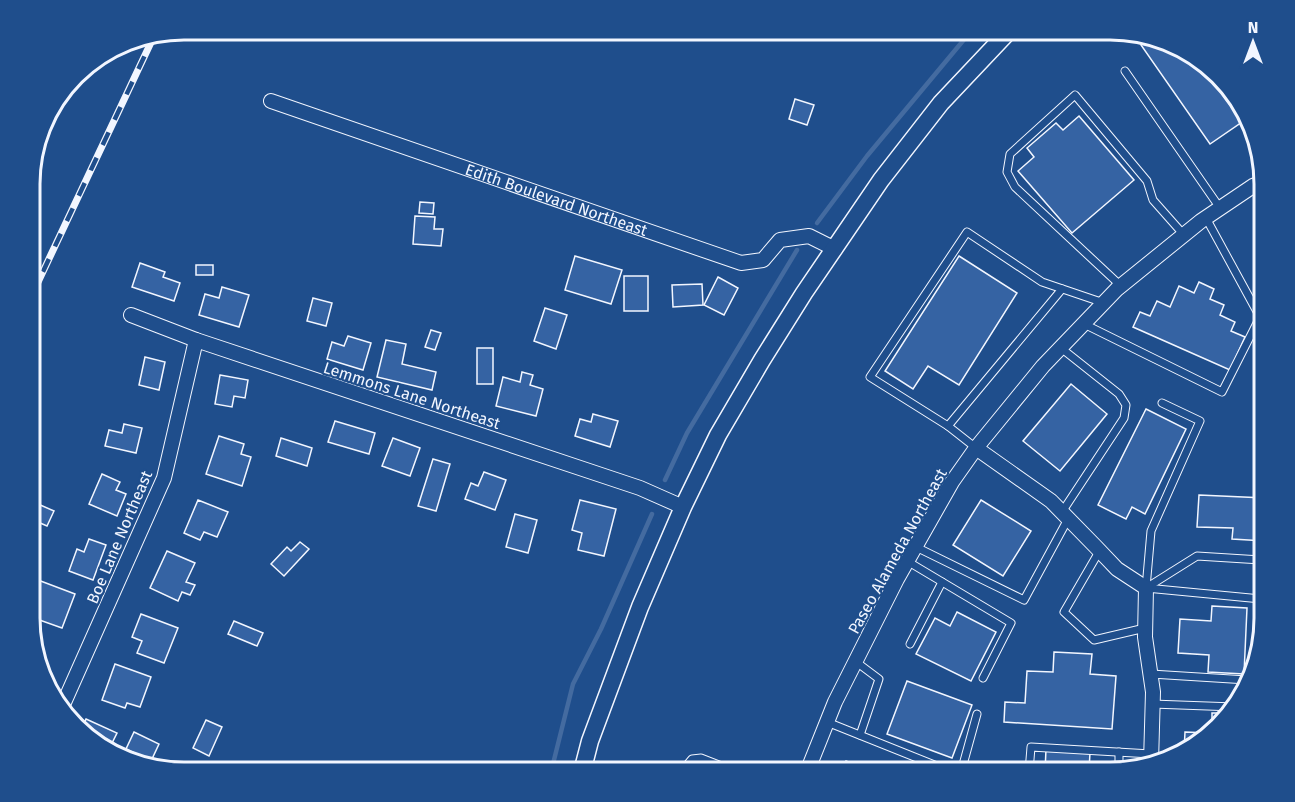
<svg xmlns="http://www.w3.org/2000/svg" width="1295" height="802" viewBox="0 0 1295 802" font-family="'Fira Sans',sans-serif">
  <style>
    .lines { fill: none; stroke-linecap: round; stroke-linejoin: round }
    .stream { stroke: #446ba0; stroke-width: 4.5 }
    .building { fill: #3563a3; stroke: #f2f6ff; stroke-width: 1.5 }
    .service-casing { stroke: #f2f6ff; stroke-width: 9 }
    .minor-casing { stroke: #f2f6ff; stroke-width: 16 }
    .tertiary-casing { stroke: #f2f6ff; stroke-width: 19 }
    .service { stroke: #1f4e8c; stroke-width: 7 }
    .minor { stroke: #1f4e8c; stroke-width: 14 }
    .tertiary { stroke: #1f4e8c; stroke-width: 16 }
    .rail-casing { stroke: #f2f6ff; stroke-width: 7 }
    .rail { stroke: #1f4e8c; stroke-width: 4.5; stroke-dasharray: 14; stroke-linecap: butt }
    .labels { text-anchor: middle; stroke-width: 4.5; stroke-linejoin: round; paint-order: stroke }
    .street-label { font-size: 16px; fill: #f2f6ff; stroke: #1f4e8c }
    .rim { fill: none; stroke: #f2f6ff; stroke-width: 3 }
  </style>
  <rect width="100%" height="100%" fill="#1f4e8c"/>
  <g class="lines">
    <g class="stream">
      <path d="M 817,223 L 867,156 L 972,30"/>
      <path d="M 665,480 L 687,433 L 797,250"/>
      <path d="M 551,772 L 573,684 L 601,629 L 652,514"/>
    </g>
  </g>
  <g class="building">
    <path d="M 1147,41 L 1196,56 L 1242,122 L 1210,144 L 1141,45 Z"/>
    <path d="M 795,99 L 814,105 L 807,125 L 789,119 Z"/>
    <path d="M 1079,116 L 1134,180 L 1072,233 L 1018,171 L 1034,157 L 1027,148 L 1056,123 L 1063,130 Z"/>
    <path d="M 420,202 L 434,203 L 433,214 L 419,213 Z"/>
    <path d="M 415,216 L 435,217 L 434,229 L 443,229 L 441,246 L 413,244 Z"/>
    <path d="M 575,256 L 622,270 L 611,304 L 565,290 Z"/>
    <path d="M 959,256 L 1017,293 L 959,385 L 928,366 L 913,389 L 885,371 Z"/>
    <path d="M 140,263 L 165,272 L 163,277 L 180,283 L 174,301 L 132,287 Z"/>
    <rect x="196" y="265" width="17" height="10"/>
    <rect x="624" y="276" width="24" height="35"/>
    <path d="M 718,277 L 738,288 L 724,315 L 704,305 Z"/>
    <path d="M 1199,282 L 1214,289 L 1210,299 L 1224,305 L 1220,315 L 1235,322 L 1231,331 L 1245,337 L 1230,370 L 1133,327 L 1140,312 L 1150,316 L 1157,301 L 1170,307 L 1179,286 L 1194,293 Z"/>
    <path d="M 702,284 L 703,305 L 673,307 L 672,285 Z"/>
    <path d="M 222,287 L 249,295 L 239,327 L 199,315 L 205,294 L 219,298 Z"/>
    <path d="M 313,298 L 332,303 L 326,326 L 307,321 Z"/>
    <path d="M 545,308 L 567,315 L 556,349 L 534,341 Z"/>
    <path d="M 431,330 L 441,333 L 435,350 L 425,347 Z"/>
    <path d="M 348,336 L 371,343 L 363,370 L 327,359 L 332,342 L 344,346 Z"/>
    <path d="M 386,340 L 406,344 L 402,364 L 436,372 L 432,390 L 377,377 Z"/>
    <rect x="477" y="348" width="16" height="36"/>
    <path d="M 145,357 L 165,362 L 159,390 L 139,385 Z"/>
    <path d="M 522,372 L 533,375 L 530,385 L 543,389 L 536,416 L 496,406 L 503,377 L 520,382 Z"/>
    <path d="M 220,375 L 248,380 L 245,398 L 234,396 L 232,407 L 215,404 Z"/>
    <path d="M 1071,384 L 1107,414 L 1060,471 L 1023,441 Z"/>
    <path d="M 1146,409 L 1186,429 L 1145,514 L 1132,507 L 1126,519 L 1098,505 Z"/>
    <path d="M 593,414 L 618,421 L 610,447 L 575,436 L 580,419 L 591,422 Z"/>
    <path d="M 335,421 L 375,433 L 369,454 L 328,442 Z"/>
    <path d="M 124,424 L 142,428 L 136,453 L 105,446 L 109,430 L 122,433 Z"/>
    <path d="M 219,436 L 244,444 L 241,454 L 251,457 L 242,486 L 206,474 Z"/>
    <path d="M 281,438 L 312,448 L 307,466 L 276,456 Z"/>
    <path d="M 393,438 L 420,448 L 410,476 L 382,466 Z"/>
    <path d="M 433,459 L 450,464 L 436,511 L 418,506 Z"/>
    <path d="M 484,472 L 506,480 L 495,510 L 465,499 L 471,483 L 478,486 Z"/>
    <path d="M 102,474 L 120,482 L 116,490 L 126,494 L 117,516 L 89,504 Z"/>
    <path d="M 1199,495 L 1265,498 L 1265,541 L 1232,539 L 1233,528 L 1197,527 Z"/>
    <path d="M 198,500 L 228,512 L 217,537 L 204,532 L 200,540 L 184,533 Z"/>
    <path d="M 580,500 L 616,509 L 604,556 L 578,550 L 582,533 L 572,530 Z"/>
    <path d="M 981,500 L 1031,531 L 1003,576 L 953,545 Z"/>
    <path d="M 38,504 L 54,511 L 47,526 L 31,519 Z"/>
    <path d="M 515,514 L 537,520 L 528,553 L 506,547 Z"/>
    <path d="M 89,539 L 106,545 L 93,580 L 69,571 L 77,549 L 84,552 Z"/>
    <path d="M 300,542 L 309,549 L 284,576 L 271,564 L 287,547 L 291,551 Z"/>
    <path d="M 167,551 L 195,563 L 186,582 L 195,585 L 190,595 L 182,592 L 178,601 L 150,588 Z"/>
    <path d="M 38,580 L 75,594 L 62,628 L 31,617 L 31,598 Z"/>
    <path d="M 1212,606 L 1247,608 L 1244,674 L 1208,672 L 1209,655 L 1178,653 L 1180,619 L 1211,621 Z"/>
    <path d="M 957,612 L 996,632 L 971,681 L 916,654 L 935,618 L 950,626 Z"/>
    <path d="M 141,614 L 178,628 L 164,663 L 137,653 L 142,641 L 132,637 Z"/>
    <path d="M 234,621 L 263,633 L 257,646 L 228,634 Z"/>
    <path d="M 1054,652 L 1092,654 L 1090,674 L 1116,676 L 1112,729 L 1004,722 L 1005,702 L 1025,703 L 1027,671 L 1053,672 Z"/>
    <path d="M 115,664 L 151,677 L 140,707 L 127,703 L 125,708 L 102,700 Z"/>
    <path d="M 907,681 L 972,705 L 952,758 L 887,734 Z"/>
    <path d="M 1212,713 L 1228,713 L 1212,729 Z"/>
    <path d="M 86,719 L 117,733 L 109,749 L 99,746 L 82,728 Z"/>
    <path d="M 206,720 L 222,727 L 209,756 L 193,748 Z"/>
    <path d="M 134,732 L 159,744 L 151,761 L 126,749 Z"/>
    <path d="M 1185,732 L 1208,733 L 1188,751 L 1184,752 Z"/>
    <path d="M 1046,749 L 1090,752 L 1089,772 L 1045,772 Z"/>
    <path d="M 846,761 L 875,772 L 843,772 Z"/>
    <path d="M 696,765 L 719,772 L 694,772 Z"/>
  </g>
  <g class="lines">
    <defs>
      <g id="service">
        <path d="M 1125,71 L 1220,208"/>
        <path d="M 1121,286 L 1015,187 L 1007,172 L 1010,154 L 1075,95 L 1147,181 L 1153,200 L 1184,235"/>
        <path d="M 1084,324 L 1222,392 L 1260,317 L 1206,218"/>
        <path d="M 1061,348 L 1119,394 L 1126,405 L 1124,418 L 1062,512"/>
        <path d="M 948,426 L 1062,289"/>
        <path d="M 976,448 L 948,426 L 870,377 L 967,232 L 1042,282 L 1104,303"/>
        <path d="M 916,547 L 1024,600 L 1068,519"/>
        <path d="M 1100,550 L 1064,612 L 1094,640 L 1145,628"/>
        <path d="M 907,561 L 1011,623 L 983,678"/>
        <path d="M 1146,588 L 1151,531 L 1200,421 L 1162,403"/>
        <path d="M 1146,588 L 1261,599 L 1256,652"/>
        <path d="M 1146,588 L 1197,556 L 1261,560"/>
        <path d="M 910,644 L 942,582"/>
        <path d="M 855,661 L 879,679 L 860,735"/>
        <path d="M 1151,674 L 1247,680"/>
        <path d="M 1152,704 L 1235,707"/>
        <path d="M 827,722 L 952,772"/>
        <path d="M 685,772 L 687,765 L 692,759 L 701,758 L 737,772"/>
        <path d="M 961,772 L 977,714"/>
        <path d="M 1029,772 L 1031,747 L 1151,754"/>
        <path d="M 1119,772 L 1119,752"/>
      </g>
      <g id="minor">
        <path id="s1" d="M 271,101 L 741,263 L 763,260 L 780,240 L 809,236 L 835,249"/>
        <path d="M 131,315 L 196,340 L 640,488 L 683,507"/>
        <path d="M 976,448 L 1051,501 L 1096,547 L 1117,569 L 1146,588 L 1145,637 L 1153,692 L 1151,762"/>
        <path d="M 62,707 L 164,478 L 196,340"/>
        <path d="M 807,772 L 835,702 L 897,579 L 952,482 L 976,448 L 1043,366 L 1117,289 L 1201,221 L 1253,186 L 1265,181"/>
      </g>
      <path id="tertiary" d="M 582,772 L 590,741 L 640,607 L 683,507 L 718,435 L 762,360 L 804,293 L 881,180 L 941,103 L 1010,30"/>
    </defs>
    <use href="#service" class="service-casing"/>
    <use href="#minor" class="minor-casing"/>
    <use href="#tertiary" class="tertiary-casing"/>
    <use href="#service" class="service"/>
    <use href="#minor" class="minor"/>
    <use href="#tertiary" class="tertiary"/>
    <defs>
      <path id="rail" d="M 31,297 L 154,36"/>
    </defs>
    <use href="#rail" class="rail-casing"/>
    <use href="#rail" class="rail"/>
  </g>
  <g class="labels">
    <g class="street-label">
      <text dy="6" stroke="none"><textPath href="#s1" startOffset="302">Edith Boulevard Northeast</textPath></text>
      <text transform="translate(412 395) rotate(18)" y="6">Lemmons Lane Northeast</text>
      <text transform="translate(119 537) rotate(-67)" y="6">Boe Lane Northeast</text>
      <text transform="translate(897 551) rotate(-61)" y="6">Paseo Alameda Northeast</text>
    </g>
  </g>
  <path d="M0 0H1295V802H0ZM184 40H1110A144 144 0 0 1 1254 184V618A144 144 0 0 1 1110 762H184A144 144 0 0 1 40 618V184A144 144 0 0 1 184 40Z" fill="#1f4e8c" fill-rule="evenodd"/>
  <path class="rim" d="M184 40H1110A144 144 0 0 1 1254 184V618A144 144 0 0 1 1110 762H184A144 144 0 0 1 40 618V184A144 144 0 0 1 184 40Z"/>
  <g transform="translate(1253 42)" stroke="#1f4e8c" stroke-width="4.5" paint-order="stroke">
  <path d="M0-4.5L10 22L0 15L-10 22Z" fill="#f2f6ff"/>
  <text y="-9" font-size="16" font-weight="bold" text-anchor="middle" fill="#f2f6ff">N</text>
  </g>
</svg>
